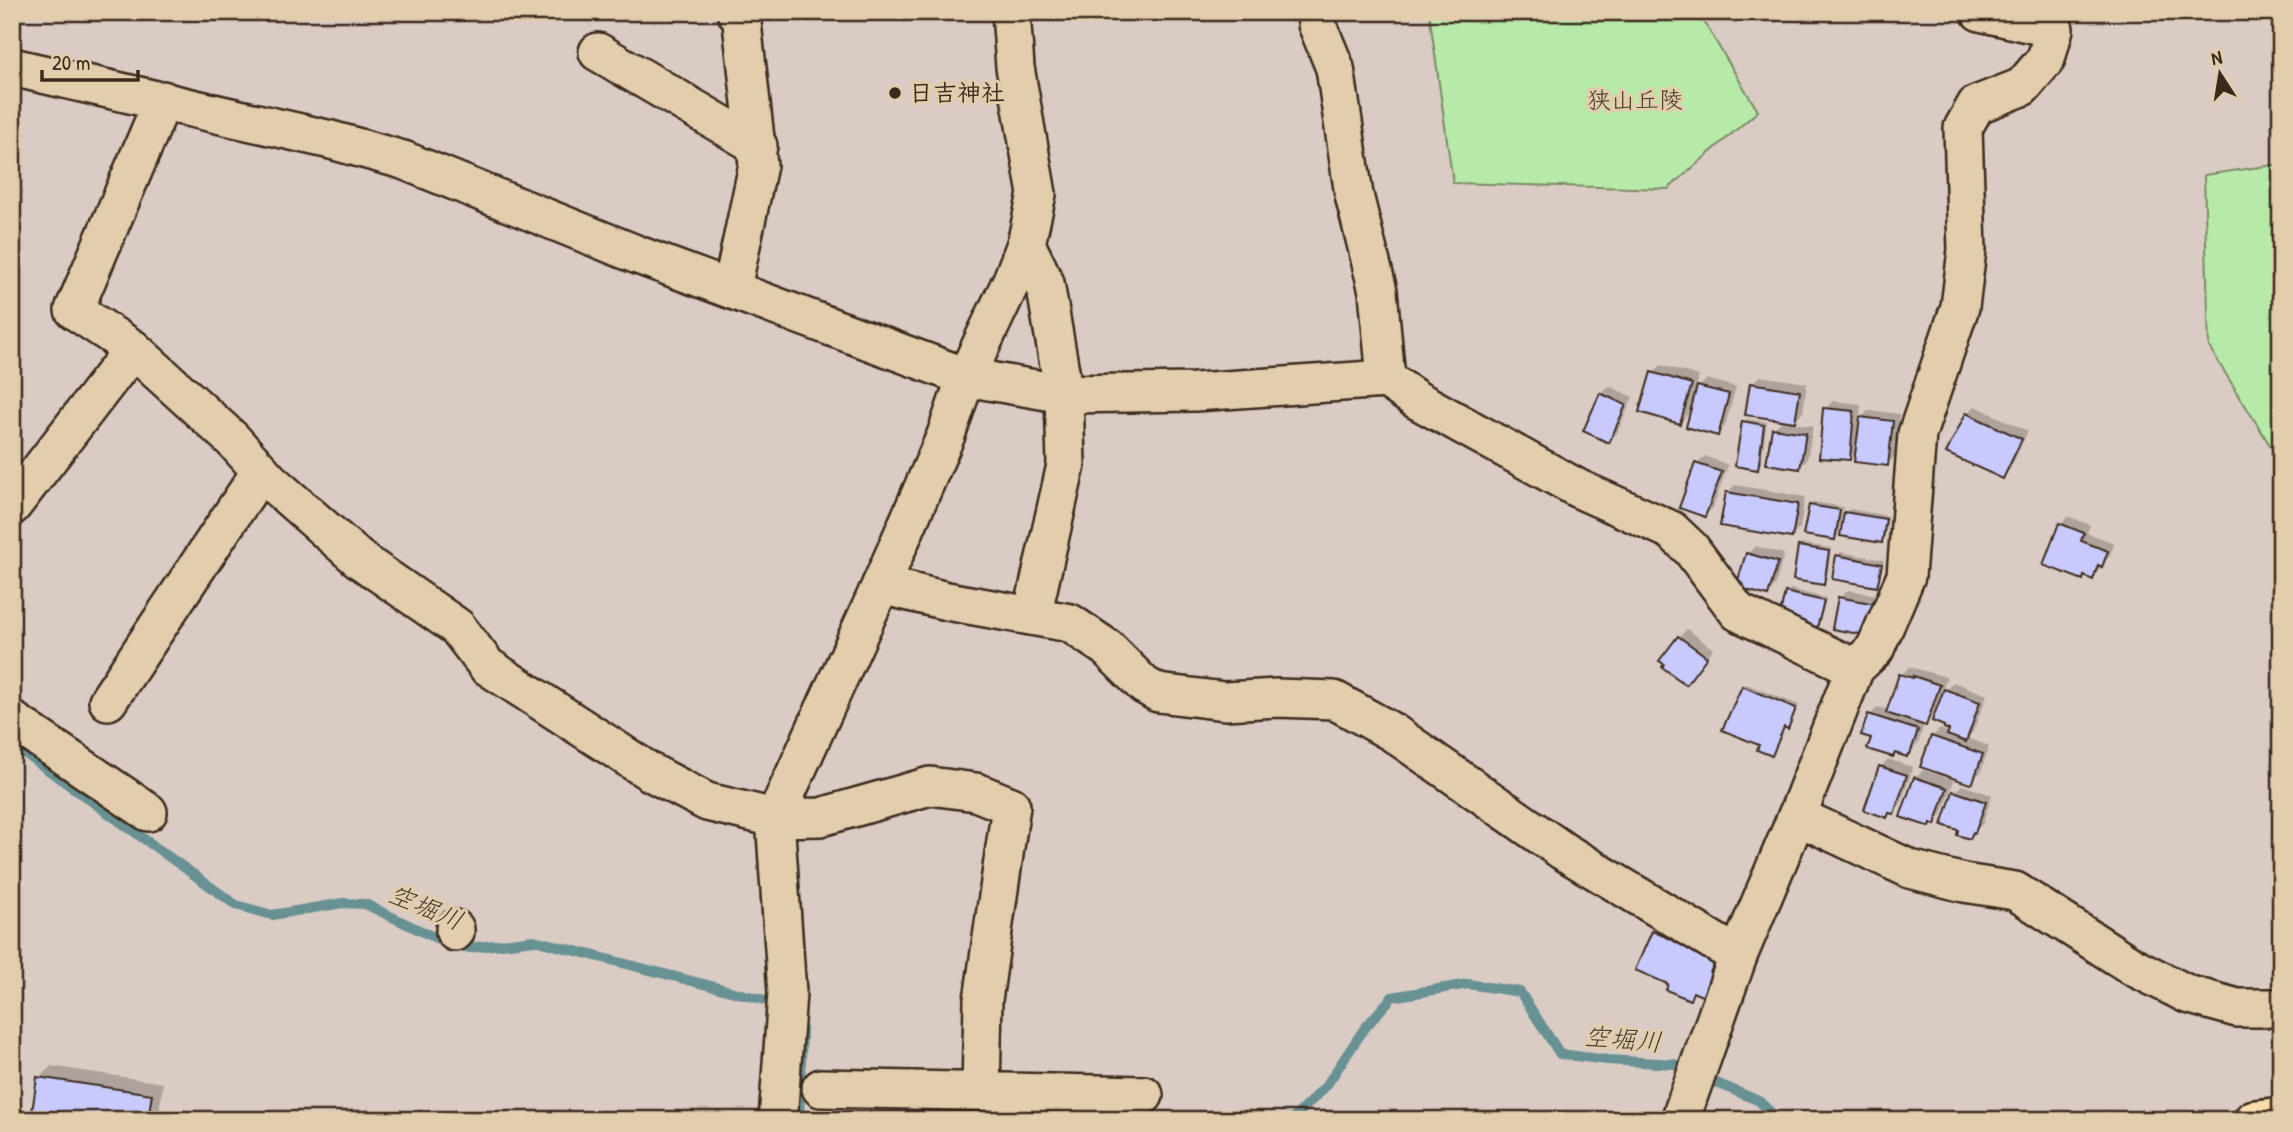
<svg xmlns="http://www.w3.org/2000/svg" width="2293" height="1132" viewBox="0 0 2293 1132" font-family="'Patrick Hand','Klee One',sans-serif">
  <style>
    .green { fill: #b7e9a9; stroke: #798a64; stroke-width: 2 }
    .shadow { fill: #0003 }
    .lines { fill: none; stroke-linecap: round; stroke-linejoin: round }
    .stream { stroke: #679193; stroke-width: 10 }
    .building { fill: #c8cafd; stroke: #3b2a1e; stroke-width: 2 }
    .minor-casing { stroke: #3b2a1e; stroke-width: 42 }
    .primary-casing { stroke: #3b2a1e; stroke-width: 44 }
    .minor { stroke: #e2cdac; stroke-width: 37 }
    .primary { stroke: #f9deab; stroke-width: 38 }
    .poi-dot { fill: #3b2a1e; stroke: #e2cdac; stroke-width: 2.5 }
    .labels { text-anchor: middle; stroke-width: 6; stroke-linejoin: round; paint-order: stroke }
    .poi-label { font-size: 24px; font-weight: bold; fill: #3b2a1e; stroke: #e2cdac; text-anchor: start }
    .park-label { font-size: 24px; fill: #473d2c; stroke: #e2cdac }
    .water-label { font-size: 26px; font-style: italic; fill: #423b32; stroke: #e2cdac }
  </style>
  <rect width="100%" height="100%" fill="#daccc4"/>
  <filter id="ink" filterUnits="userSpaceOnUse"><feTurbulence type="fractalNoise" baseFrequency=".0143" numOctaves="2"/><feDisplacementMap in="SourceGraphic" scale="14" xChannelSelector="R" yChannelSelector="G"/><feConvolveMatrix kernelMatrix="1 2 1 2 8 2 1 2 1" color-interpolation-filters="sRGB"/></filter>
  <g filter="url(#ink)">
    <g class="green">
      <path d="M 1429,12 L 1698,12 L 1758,111 L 1668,189 L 1453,183 Z"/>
      <path d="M 2281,164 L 2281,463 L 2209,347 L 2204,175 Z"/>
    </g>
    <g class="shadow">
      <path d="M 1661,365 L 1699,376 L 1695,391 L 1707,379 L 1736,387 L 1725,426 L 1717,434 L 1693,409 L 1680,422 L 1653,373 Z"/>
      <path d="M 1759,376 L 1807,383 L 1803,412 L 1792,423 L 1813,426 L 1807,460 L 1799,468 L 1773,429 L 1784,419 L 1752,384 Z"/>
      <path d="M 1609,386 L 1633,397 L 1617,433 L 1609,441 L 1601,394 Z"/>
      <path d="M 1833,401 L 1861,404 L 1860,419 L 1869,410 L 1900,414 L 1895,456 L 1887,464 L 1857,451 L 1849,459 L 1825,409 Z"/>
      <path d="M 1975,406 L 2028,431 L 2010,469 L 2002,477 L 1967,414 Z"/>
      <path d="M 1747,419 L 1767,422 L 1761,464 L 1757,468 L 1744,422 Z"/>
      <path d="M 1705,456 L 1728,465 L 1713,508 L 1705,515 L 1697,464 Z"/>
      <path d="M 1735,485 L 1805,497 L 1800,528 L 1792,536 L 1727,493 Z"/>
      <path d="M 1814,502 L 1843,507 L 1838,535 L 1834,538 L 1811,506 Z"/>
      <path d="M 1850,509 L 1888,516 L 1885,538 L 1881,541 L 1846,512 Z"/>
      <path d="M 2068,516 L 2090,525 L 2087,533 L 2115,543 L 2109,557 L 2092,578 L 2085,575 L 2082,578 L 2061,524 Z"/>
      <path d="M 1803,544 L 1831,548 L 1827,580 L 1823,583 L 1800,547 Z"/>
      <path d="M 1755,546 L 1784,554 L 1775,586 L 1767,594 L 1748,554 Z"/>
      <path d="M 1841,552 L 1884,560 L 1879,582 L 1876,586 L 1838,556 Z"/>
      <path d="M 1790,589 L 1826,598 L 1820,622 L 1817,626 L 1787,593 Z"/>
      <path d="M 1848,590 L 1883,596 L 1877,626 L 1840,598 Z"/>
      <path d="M 1687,629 L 1713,649 L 1693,675 L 1679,637 Z"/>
      <path d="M 1909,667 L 1947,677 L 1941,694 L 1953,682 L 1987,695 L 1973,732 L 1967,738 L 1989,746 L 1981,772 L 1970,782 L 1932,737 L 1940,729 L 1954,734 L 1937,713 L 1924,724 L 1918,744 L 1906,755 L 1864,734 L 1870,715 L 1878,707 L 1889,710 L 1901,675 Z"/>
      <path d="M 1746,684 L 1799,705 L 1791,723 L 1788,726 L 1786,725 L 1772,754 L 1761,744 L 1743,687 Z"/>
      <path d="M 1888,759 L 1913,767 L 1901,804 L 1887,816 L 1881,767 Z"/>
      <path d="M 1923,770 L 1954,780 L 1942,815 L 1930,825 L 1916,778 Z"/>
      <path d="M 1962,785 L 1992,795 L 1983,823 L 1970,837 L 1954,792 Z"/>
      <path d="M 1661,924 L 1720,966 L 1690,998 L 1653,932 Z"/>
      <path d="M 51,1066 L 163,1083 L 158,1120 L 33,1120 L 39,1078 Z"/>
    </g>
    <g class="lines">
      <g class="stream">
        <path d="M 12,744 L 236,905 L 272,915 L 343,903 L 365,904 L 438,939 L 469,948 L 534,940 L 780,1004"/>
        <path d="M 1703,1077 L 1759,1101 L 1779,1120"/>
        <path d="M 799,1120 L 802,1029"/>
        <path d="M 1289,1120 L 1296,1116 L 1326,1086 L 1364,1029 L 1392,997 L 1468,984 L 1520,992 L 1560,1054 L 1608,1060 L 1674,1064 L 1690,1071"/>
      </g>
    </g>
    <g class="building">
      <path d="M 1651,372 L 1692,384 L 1680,424 L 1639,412 Z"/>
      <path d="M 1750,383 L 1800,391 L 1795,422 L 1745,415 Z"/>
      <path d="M 1697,386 L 1729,394 L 1718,436 L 1686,427 Z"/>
      <path d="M 1600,393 L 1626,405 L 1609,443 L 1583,431 Z"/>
      <path d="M 1823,408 L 1854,411 L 1850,460 L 1819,458 Z"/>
      <path d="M 1966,413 L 2022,439 L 2003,479 L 1946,453 Z"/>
      <path d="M 1860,417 L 1893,421 L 1888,466 L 1854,462 Z"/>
      <path d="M 1742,421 L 1764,425 L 1758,470 L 1735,466 Z"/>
      <path d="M 1772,428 L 1806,433 L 1800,469 L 1766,464 Z"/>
      <path d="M 1695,463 L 1722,472 L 1705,517 L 1679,508 Z"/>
      <path d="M 1726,492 L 1798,504 L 1792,538 L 1720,526 Z"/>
      <path d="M 1809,505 L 1840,510 L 1835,540 L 1803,535 Z"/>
      <path d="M 1844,512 L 1886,519 L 1882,543 L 1840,536 Z"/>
      <path d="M 2059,523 L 2084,533 L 2081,541 L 2108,551 L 2102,567 L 2098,565 L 2093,580 L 2084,576 L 2083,580 L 2043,565 Z"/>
      <path d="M 1798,546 L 1829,551 L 1824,585 L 1793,580 Z"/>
      <path d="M 1746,553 L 1778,562 L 1768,596 L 1736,587 Z"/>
      <path d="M 1836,555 L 1882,564 L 1877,587 L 1832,579 Z"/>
      <path d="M 1785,592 L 1824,601 L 1817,628 L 1779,619 Z"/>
      <path d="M 1838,597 L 1876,604 L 1870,636 L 1832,629 Z"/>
      <path d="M 1678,636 L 1707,657 L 1686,685 L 1662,667 L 1664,664 L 1659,661 Z"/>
      <path d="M 1899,674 L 1913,678 L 1913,676 L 1940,685 L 1926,726 L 1886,713 Z"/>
      <path d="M 1742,686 L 1796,708 L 1788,729 L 1784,727 L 1772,756 L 1757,750 L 1759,745 L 1722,730 Z"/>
      <path d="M 1944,689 L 1980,702 L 1966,742 L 1947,735 L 1949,730 L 1944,728 L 1944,726 L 1932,721 Z"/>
      <path d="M 1868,714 L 1918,730 L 1910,754 L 1908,754 L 1907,757 L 1895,753 L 1893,757 L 1867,749 L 1871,738 L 1861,735 Z"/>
      <path d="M 1931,736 L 1983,754 L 1973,782 L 1970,784 L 1920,767 Z"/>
      <path d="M 1879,766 L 1907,775 L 1894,814 L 1889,813 L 1887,818 L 1864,810 Z"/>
      <path d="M 1914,777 L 1947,788 L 1935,825 L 1931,823 L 1930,827 L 1900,817 Z"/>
      <path d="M 1953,791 L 1986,802 L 1975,833 L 1973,832 L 1970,839 L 1957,835 L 1958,830 L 1942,825 Z"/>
      <path d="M 1652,931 L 1716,958 L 1710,973 L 1713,974 L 1704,997 L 1693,992 L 1690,1000 L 1666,990 L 1668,984 L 1635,970 Z"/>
      <path d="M 37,1077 L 152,1094 L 148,1120 L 31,1120 Z"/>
    </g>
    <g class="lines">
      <defs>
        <g id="minor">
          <path d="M 1316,12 L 1317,24 L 1335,68 L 1354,195 L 1378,291 L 1386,379"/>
          <path d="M 598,52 L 758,146"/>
          <path d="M 12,67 L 331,140 L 403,160 L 638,255 L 966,377 L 1064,394 L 1195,392 L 1386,379 L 1417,400 L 1579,489 L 1671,530 L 1691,549 L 1738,612 L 1855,668"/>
          <path d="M 163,100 L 74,310 L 133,349 L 232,439 L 270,481 L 359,559 L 457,627 L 487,666 L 650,772 L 707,802 L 775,818 L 821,817 L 930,786 L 976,792 L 1011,806 L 983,1000 L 981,1091"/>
          <path d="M 1026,244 L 1045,283 L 1064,394 L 1066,465 L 1032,616"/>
          <path d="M 732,288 L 758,165 L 741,14 L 736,12"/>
          <path d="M 12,506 L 133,349"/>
          <path d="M 881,585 L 947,601 L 1070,623 L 1107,648 L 1144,685 L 1158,693 L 1225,701 L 1277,698 L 1334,700 L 1392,732 L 1563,851 L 1738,956"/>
          <path d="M 108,701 L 261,471"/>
          <path d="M 12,720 L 148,812"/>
          <path d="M 1797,816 L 1910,869 L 1964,883 L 2015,891 L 2132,966 L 2187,994 L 2237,1008 L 2281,1008"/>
          <path d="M 455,932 L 455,929"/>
          <path d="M 821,1088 L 1144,1095"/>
          <path d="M 778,1120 L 787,993 L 775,818 L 881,585 L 946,435 L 966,377 L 1012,280 L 1026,244 L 1037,194 L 1015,67 L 1011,12"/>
          <path d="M 1680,1120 L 1738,956 L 1797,816 L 1855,668 L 1875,649 L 1906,576 L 1917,434 L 1960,307 L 1967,250 L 1963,128 L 1976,105 L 2022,87 L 2046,59 L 2054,29 L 1980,12"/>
        </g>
        <path id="primary" d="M 2254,1120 L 2281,1117"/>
      </defs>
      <use href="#minor" class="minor-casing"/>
      <use href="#primary" class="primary-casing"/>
      <use href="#minor" class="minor"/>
      <use href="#primary" class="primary"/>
    </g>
  </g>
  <circle class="poi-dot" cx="895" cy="93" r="7"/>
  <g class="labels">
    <g class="poi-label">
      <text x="909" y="101">日吉神社</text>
    </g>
    <g class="park-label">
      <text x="1635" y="108">狭山丘陵</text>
    </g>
    <g class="water-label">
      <text transform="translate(426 907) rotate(23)" y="9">空堀川</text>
      <text transform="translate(1623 1039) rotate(5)" y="9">空堀川</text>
    </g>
  </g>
  <rect width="2293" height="1132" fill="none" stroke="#e2cdac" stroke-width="42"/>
  <rect x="21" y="21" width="2251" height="1090" fill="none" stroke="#3b2a1e" stroke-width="2.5" filter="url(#ink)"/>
  <g transform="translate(2220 74) rotate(348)" stroke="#e2cdac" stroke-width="5" paint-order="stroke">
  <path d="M0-5L12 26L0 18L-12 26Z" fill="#3b2a1e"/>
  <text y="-10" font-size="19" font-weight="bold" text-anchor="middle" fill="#3b2a1e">N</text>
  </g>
  <path d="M42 70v10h96v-10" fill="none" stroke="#3b2a1e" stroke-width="3.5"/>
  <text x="52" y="70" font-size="21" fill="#3b2a1e" stroke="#e2cdac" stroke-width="5" paint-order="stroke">20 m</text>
</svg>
